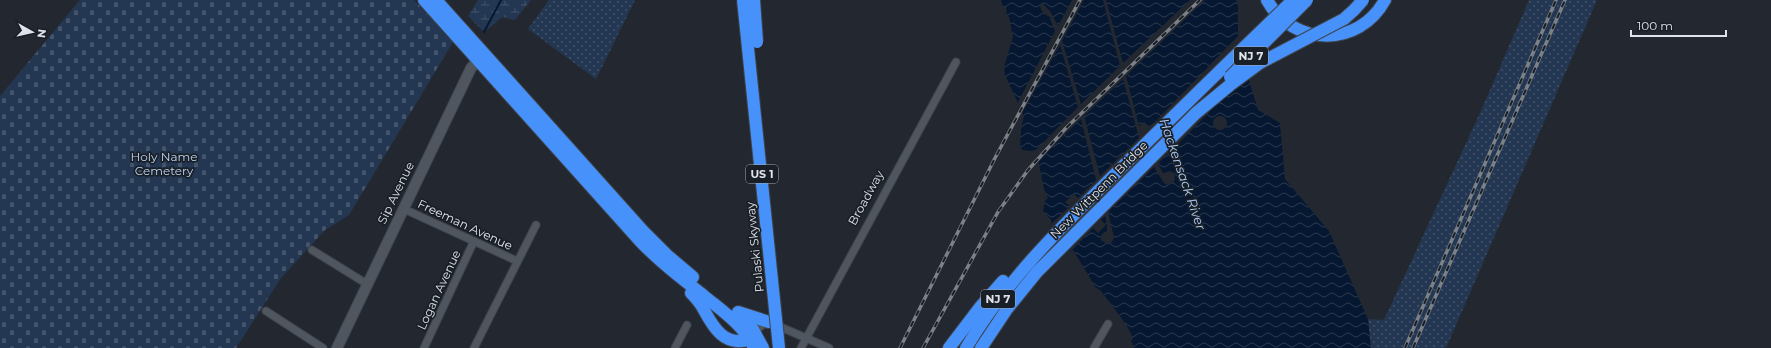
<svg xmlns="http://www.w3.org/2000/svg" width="1771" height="348" viewBox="0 0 1771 348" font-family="Montserrat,sans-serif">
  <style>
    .grass { fill: url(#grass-dots) }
    .wetland { fill: url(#wetland-marsh) }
    .cemetery { fill: url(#cemetery-stones) }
    .water { fill: url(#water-waves) }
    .pier { fill: #232830; fill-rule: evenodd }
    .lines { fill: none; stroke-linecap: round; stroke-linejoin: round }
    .stream { stroke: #061831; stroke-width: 2 }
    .street-casing { stroke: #3f434a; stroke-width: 9 }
    .secondary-casing { stroke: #3f434a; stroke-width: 12 }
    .highway-casing { stroke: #3f434a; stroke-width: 14 }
    .street { stroke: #50565f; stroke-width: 7 }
    .secondary { stroke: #50565f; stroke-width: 10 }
    .highway { stroke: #4791fa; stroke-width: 12 }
    .rail-casing { stroke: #7c8087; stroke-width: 3.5 }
    .rail { stroke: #191f26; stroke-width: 2; stroke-dasharray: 6; stroke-linecap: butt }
    .highway-bridge-casing { stroke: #3f434a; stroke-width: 14; stroke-linecap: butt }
    .highway-bridge { stroke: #4791fa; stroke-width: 12 }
    .labels { text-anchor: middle; stroke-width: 3.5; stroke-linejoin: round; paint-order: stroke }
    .shield { fill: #191f26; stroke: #a4a8ae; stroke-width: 1 }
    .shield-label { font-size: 11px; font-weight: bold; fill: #e0e3e9 }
    .park-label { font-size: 12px; fill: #bfd5f5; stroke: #191f26 }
    .street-label { font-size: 12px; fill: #e0e3e9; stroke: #191f26 }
    .water-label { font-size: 13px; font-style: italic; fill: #adcaf5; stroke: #191f26 }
  </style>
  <defs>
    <pattern id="grass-dots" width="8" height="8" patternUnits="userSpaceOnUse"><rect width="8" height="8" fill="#243752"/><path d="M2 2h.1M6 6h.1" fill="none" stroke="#44546b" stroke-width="1.8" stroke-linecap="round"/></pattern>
    <pattern id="wetland-marsh" width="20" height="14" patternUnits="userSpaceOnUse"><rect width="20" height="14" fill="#243752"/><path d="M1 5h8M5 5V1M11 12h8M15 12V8" fill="none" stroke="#44546b"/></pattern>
    <pattern id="cemetery-stones" width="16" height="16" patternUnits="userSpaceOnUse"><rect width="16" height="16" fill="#243752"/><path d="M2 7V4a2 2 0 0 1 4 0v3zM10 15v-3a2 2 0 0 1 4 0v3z" fill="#44546b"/></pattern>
    <pattern id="water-waves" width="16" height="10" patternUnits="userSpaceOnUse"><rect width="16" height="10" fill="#061831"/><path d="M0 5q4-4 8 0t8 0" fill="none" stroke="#2a394f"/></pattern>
  </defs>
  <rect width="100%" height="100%" fill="#232830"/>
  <g class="grass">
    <path d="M 549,0 L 635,0 L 596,79 L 528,29 Z"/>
    <path d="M 1529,0 L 1597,0 L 1446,348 L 1370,348 L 1368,319 L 1384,320 L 1480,113 Z"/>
  </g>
  <path class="wetland" d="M 478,0 L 531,0 L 515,20 L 502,17 L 484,32 L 468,16 Z"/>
  <path class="cemetery" d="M 80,0 L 414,0 L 453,42 L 349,215 L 325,230 L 281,278 L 236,348 L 0,348 L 0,96 Z"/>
  <path class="water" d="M 1001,0 L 1236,0 L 1238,5 L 1238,44 L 1258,110 L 1280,123 L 1285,179 L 1329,231 L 1368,319 L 1371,348 L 1134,348 L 1123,320 L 1100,290 L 1096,288 L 1073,250 L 1060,261 L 1051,220 L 1043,211 L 1045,201 L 1048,198 L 1044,189 L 1036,150 L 1030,151 L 1023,150 L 1020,147 L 1021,128 L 1024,116 L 1005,75 L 1004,67 L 1013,37 L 1009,17 L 1007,15 L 1006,7 L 1003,7 Z"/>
  <g class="pier">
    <path d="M 1072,0 L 1084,0 L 1062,41 L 1081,104 L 1120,66 L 1103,0 L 1106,0 L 1123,63 L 1190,0 L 1205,0 L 1126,76 L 1139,126 L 1144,122 L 1150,127 L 1240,34 L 1240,43 L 1235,86 L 1173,149 L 1175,153 L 1172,159 L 1167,154 L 1158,164 L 1163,173 L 1170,171 L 1174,173 L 1175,179 L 1173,183 L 1168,185 L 1164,183 L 1154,167 L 1108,212 L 1114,237 L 1112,242 L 1107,244 L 1101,240 L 1102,234 L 1107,231 L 1107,225 L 1105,216 L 1101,220 L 1106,225 L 1098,233 L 1093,228 L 1060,263 L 1058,262 L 1049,226 L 1070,206 L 1065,202 L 1074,194 L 1078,198 L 1096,180 L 1081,119 L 1058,141 L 1037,164 L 1034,152 L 1078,107 L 1060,45 L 1021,115 L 1017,104 L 1055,31 L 1049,16 L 1046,15 L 1041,10 L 1040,5 L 1042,3 L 1050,11 L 1058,26 ZM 1123,79 L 1139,138 L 1100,176 L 1084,116 Z"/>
    <circle cx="1220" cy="123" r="7"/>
    <path d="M 1122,324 L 1126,324 L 1133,338 L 1132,340 L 1130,341 Z"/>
  </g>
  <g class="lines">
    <path class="stream" d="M 484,32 L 501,0"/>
    <defs>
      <g id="street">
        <path d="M 404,209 L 517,261"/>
        <path d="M 312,250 L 367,284"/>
        <path d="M 266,311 L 323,348"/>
        <path d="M 753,334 L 762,325 L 769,322 L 829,348"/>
        <path d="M 424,348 L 474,241"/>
        <path d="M 474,348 L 536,225"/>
        <path d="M 675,348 L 687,325"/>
        <path d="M 801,348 L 956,62"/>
        <path d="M 1094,348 L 1108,324"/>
      </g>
      <path id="secondary" d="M 337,348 L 471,68 L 483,55"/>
      <g id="highway">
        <path d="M 424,0 L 640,241 C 659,261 681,278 703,295 C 722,311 744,325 754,348"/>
        <path d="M 436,0 L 643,231 L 667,255 L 693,277"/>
        <path d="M 1267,0 C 1293,47 1359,48 1385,0"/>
        <path d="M 691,293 C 696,298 701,304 704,310 C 713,327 725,348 750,339"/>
        <path d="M 738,312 L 769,322"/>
        <path d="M 739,316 L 752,328 L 763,348"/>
        <path d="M 949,348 L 981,306 L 1003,281"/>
        <path d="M 966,348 C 1004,284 1056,232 1109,180 C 1150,139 1192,98 1234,57"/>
        <path d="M 981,348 L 1007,309 L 1037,272 L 1196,113"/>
      </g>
    </defs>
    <use href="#street" class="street-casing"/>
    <use href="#secondary" class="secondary-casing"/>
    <use href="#highway" class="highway-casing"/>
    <use href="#street" class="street"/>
    <use href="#secondary" class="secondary"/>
    <use href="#highway" class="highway"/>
    <defs>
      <g id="rail">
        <path d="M 900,348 L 995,158 L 1080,0"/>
        <path d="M 923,348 L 998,212 L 1028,170 L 1066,128 L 1200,0"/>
        <path d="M 1405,348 L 1556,0"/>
        <path d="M 1413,348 L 1565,0"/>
      </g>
    </defs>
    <use href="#rail" class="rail-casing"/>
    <use href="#rail" class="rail"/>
    <defs>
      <g id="highway-bridge">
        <path d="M 743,0 L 779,348"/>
        <path d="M 754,0 L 757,42"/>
        <path d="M 1234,57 L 1293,0"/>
        <path d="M 1230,77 L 1307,0"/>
        <path d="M 1196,113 L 1230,85 L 1260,63 L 1344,19 L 1354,10 L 1363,0"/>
      </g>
    </defs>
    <use href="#highway-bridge" class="highway-bridge-casing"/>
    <use href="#highway-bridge" class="highway-bridge"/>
  </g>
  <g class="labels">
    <g class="shield">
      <rect x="1234" y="47" width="34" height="18" rx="3"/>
      <rect x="746" y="165" width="32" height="18" rx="3"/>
      <rect x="981" y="290" width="34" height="18" rx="3"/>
    </g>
    <g class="shield-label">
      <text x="1251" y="60">NJ 7</text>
      <text x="762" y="178">US 1</text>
      <text x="998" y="303">NJ 7</text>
    </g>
    <g class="park-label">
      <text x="164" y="161">Holy Name<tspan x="164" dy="14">Cemetery</tspan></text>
    </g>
    <g class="street-label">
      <text transform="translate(1099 190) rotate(-45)" y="4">New Wittpenn Bridge</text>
      <text transform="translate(396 193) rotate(-64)" y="4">Sip Avenue</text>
      <text transform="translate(866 198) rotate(-61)" y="4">Broadway</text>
      <text transform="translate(465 225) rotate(25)" y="4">Freeman Avenue</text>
      <text transform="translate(755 247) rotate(-96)" y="4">Pulaski Skyway</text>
      <text transform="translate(439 290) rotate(-65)" y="4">Logan Avenue</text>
    </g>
    <g class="water-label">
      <text transform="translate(1183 174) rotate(71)" y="5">Hackensack River</text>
    </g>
  </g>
  <g transform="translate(32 32) rotate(98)" stroke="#191f26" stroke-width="3" paint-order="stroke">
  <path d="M0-3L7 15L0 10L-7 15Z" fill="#e0e3e9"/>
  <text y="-6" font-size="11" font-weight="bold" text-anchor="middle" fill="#e0e3e9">N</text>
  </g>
  <path d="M1631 30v6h95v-6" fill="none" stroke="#e0e3e9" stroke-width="2"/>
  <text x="1637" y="30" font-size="12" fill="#e0e3e9" stroke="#191f26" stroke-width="3" paint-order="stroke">100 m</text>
</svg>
